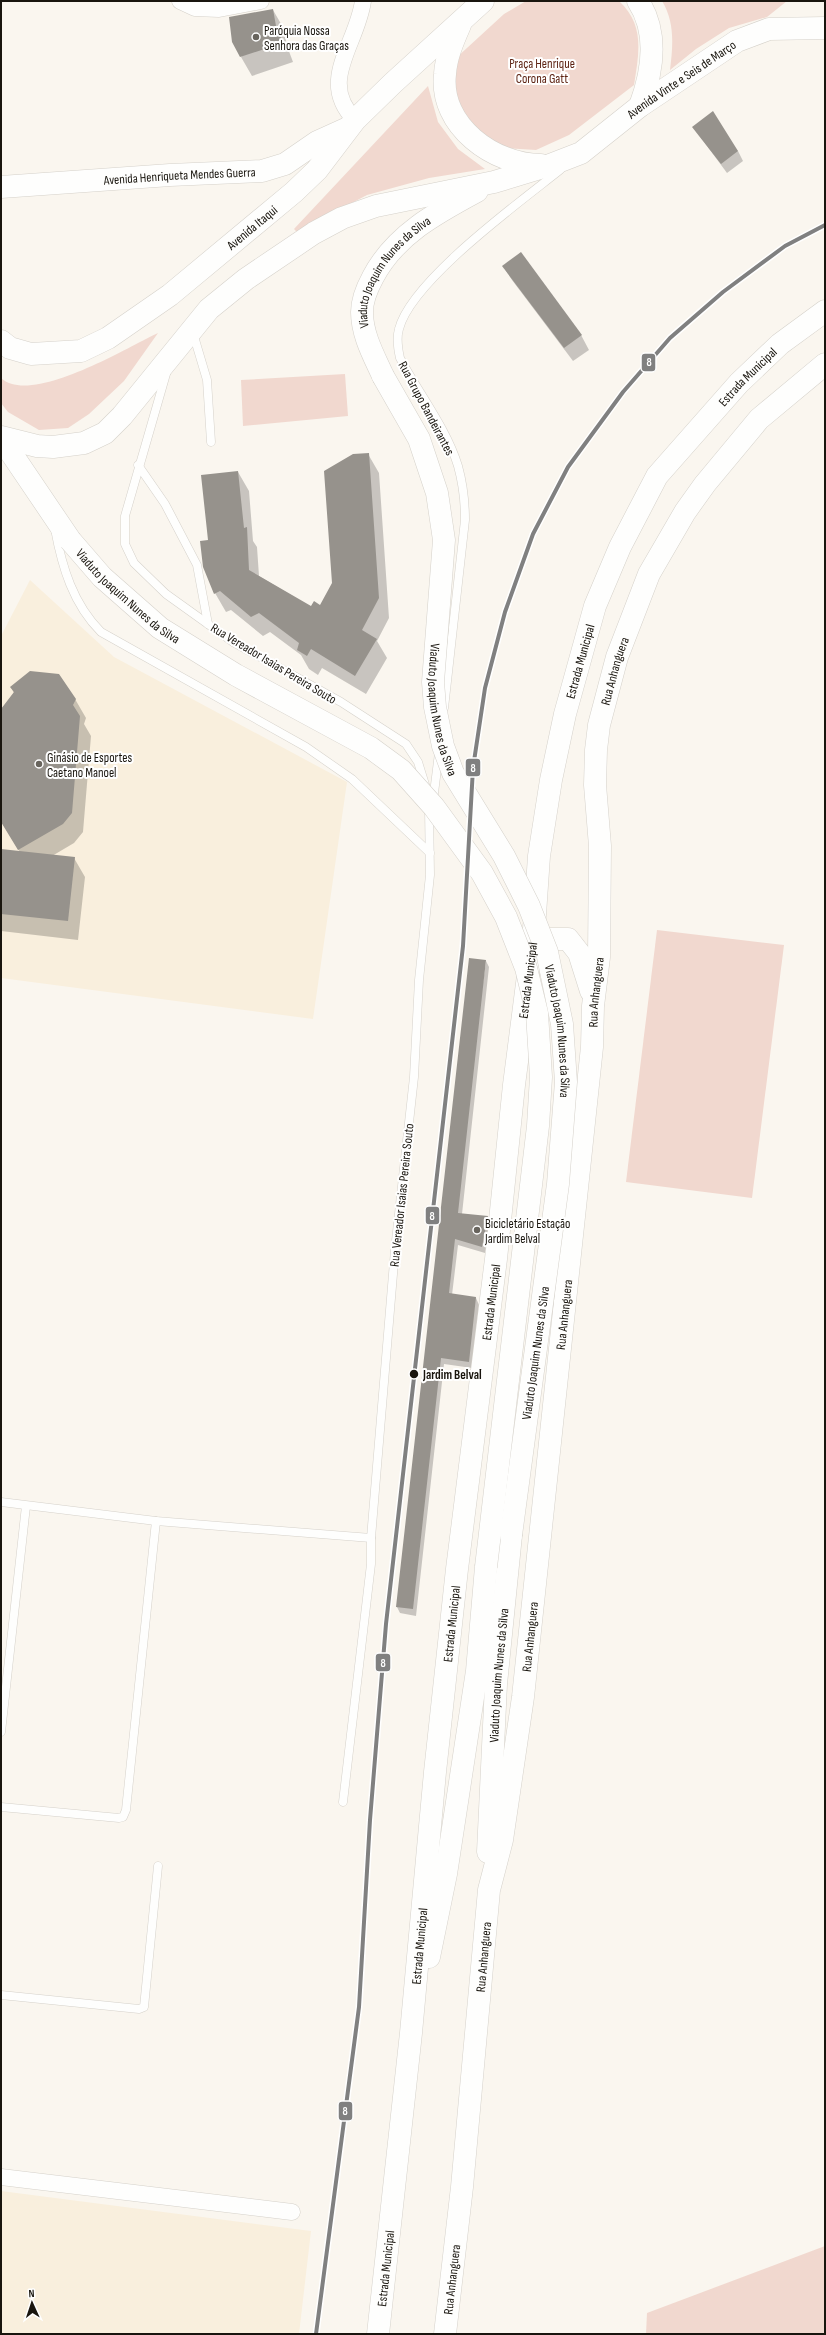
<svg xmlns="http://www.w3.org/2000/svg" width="826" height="2335" viewBox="0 0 826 2335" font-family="'Sofia Sans Condensed',sans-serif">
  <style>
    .built { fill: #f9efdd }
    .green { fill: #f1d8cf }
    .shadow { fill: #0003 }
    .building { fill: #96928c }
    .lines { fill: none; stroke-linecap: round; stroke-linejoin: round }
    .lane-casing { stroke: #d5d1ca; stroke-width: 9 }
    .street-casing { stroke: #d5d1ca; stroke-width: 17 }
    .secondary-casing { stroke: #d5d1ca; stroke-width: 23 }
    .primary-casing { stroke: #d5d1ca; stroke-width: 23 }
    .lane { stroke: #fefefd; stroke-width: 8 }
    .street { stroke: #fefefd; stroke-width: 16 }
    .secondary { stroke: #fefefd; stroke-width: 22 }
    .primary { stroke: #fefefd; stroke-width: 22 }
    .primary-bridge-casing { stroke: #d5d1ca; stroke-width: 23; stroke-linecap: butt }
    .primary-bridge { stroke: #fefefd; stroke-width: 22 }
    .rail-1-casing { stroke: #fff; stroke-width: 7 }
    .rail-1 { stroke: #808080; stroke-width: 4 }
    .poi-dot { fill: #68645d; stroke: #fff; stroke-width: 1.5 }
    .stop-dot { fill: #19150e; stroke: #fff; stroke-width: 1.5 }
    .labels { text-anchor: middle; stroke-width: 4; stroke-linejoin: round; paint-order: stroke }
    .poi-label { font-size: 13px; fill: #19150e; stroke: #fff; text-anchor: start }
    .park-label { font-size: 13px; fill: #5d2313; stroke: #fff }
    .street-label { font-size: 13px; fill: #19150e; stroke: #fff }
    .stop-label { font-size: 13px; font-weight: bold; fill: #19150e; stroke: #fff; text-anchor: start }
    .line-badge { stroke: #fff; stroke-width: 1.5 }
    .badge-label { font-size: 11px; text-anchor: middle; font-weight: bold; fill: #fff }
  </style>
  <rect width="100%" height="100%" fill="#faf6ef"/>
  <g class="built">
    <path d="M 30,580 L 114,657 L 347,782 L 313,1019 L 1,978 L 1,636 Z"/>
    <path d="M 1,2191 L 311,2231 L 299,2334 L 1,2334 Z"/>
  </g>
  <g class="green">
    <path d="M 526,1 L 619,1 C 645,25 639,53 634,85 L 569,135 L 536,150 L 505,148 L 481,136 L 458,106 L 451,79 L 455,59 L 504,14 Z"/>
    <path d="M 662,1 L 787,1 L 767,17 L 729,28 L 696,49 L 670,70 C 673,46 675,22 662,1 Z"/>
    <path d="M 428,86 L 438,122 L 458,149 L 485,169 L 429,178 L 367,195 L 297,232 L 294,229 Z"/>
    <path d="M 158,333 L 124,381 L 89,414 L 68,428 L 39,430 L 8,412 L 1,403 L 1,378 C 31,406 126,348 158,333 Z"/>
    <path d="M 345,374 L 348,416 L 243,426 L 241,380 Z"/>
    <path d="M 657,930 L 784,945 L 752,1198 L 626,1182 Z"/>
    <path d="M 825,2246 L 825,2334 L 646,2334 L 647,2313 Z"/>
  </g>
  <g class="shadow">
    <path d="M 273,10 L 284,29 L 287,46 L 293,62 L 252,76 L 241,57 Z"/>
    <path d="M 693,127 L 738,151 L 743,161 L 727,173 Z"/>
    <path d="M 503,266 L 581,335 L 589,350 L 573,361 L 512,280 Z"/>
    <path d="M 368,454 L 379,473 L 389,618 L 377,641 L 387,658 L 366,694 L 322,668 L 318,675 L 309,669 L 301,655 L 270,632 L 263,636 L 231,610 L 226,612 L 215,593 L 238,472 L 249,491 L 253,541 L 257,547 L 259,576 L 311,607 L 321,607 L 333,583 Z"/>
    <path d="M 11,687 L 75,699 L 86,718 L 84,724 L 91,736 L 83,832 L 74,843 L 52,856 L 74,858 L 85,877 L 78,940 L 1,931 L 1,850 L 20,852 L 1,821 L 1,711 L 14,693 Z"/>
    <path d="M 486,961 L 489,967 L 462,1214 L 487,1217 L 491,1223 L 485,1253 L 458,1245 L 452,1295 L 476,1298 L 479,1305 L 472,1368 L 444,1364 L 416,1616 L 400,1613 L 397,1607 Z"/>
  </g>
  <g class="building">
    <path d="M 273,9 L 276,26 L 283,43 L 240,57 L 232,42 L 229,17 Z"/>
    <path d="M 713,111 L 738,151 L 721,164 L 692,127 Z"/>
    <path d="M 521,252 L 582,335 L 564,348 L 502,266 Z"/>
    <path d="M 369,453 L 379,598 L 362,630 L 377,639 L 355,676 L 311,649 L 307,656 L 297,650 L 299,643 L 259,613 L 251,617 L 220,591 L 214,594 L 203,567 L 200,541 L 208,540 L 201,475 L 238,471 L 244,528 L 247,527 L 249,570 L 311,606 L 314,601 L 320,605 L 332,583 L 324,471 L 353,454 Z"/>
    <path d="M 30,671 L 59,674 L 76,699 L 73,705 L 80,716 L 72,813 L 63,824 L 18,850 L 1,822 L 1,709 L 14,692 L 10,687 Z"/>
    <path d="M 1,849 L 75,857 L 68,921 L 1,914 Z"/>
    <path d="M 469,958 L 486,960 L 458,1213 L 488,1216 L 482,1247 L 455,1239 L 449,1293 L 476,1297 L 469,1362 L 441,1358 L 413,1609 L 396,1607 Z"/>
  </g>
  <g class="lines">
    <defs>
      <g id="lane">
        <path d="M 193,333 L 207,380 L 211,442"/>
        <path d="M 166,374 L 125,516 L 125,544 L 134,563 L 166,594 L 233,642 L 341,702 L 406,744 L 418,762 L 427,791"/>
        <path d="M 138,465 L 165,504 L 197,565 L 208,624"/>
        <path d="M 55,529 C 62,567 73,604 101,632 L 306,747 L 352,779 L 430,853"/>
        <path d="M 444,708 L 465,520 C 465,502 463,484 458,466 C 447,429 418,392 400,358 C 398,349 396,339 399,329 C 411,281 520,202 560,170"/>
        <path d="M 433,801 L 439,753"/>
        <path d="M 1,1502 L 156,1521 L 371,1538 L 371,1564 L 343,1802"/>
        <path d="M 371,1538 L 395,1250 L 414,1077 L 419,980 L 430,875 L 429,808"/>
        <path d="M 1,1732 L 26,1506"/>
        <path d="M 1,1807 L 119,1818 L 123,1817 L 126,1810 L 156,1521"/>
        <path d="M 1,1995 L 139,2009 L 144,2007 L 158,1866"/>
      </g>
      <g id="street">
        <path d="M 180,1 L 195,8 L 219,9 L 261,1"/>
        <path d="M 355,120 C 317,81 357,45 363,1"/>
        <path d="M 1,2177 L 292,2212"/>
      </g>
      <g id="secondary">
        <path id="s1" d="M 1,187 L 170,175 L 262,171 L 285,164 L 317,142 L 348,128"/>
      </g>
      <g id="primary">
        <path d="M 638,1 C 659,33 653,71 640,106"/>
        <path d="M 460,25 C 453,41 446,57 445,74 C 439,126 494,165 541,165"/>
        <path id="s2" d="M 1,341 L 10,348 L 31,354 L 81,351 L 108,338 L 170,295 L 294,192 L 317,170 L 355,120 L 393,83 L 483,1"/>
        <path id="s3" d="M 383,376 C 374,356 362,335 362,312 C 362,300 367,288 373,277 C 395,235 436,213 477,191"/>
        <path id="s4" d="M 1,437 L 37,446 L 53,447 L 84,443 L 105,433 L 122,416 L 209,309 L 246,279 L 314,233 L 342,218 L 376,206 L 494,182 L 550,165 L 581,153 L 640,106 L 737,41 L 769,29 L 825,28"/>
        <path d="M 1,438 L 70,540"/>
        <path d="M 531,956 L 549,939 L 568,939 L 579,953 L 591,991"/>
        <path id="s5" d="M 488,1852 L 496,1684 L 511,1535"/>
        <path d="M 429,1957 L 446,1874 L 477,1671 L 486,1567"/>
        <path id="s6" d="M 378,2334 L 411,2033 L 435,1772 L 457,1569 L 496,1259 L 514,1085 L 534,929 L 539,856 L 551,780 L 565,714 L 595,606 L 620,547 L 657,476 L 739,383 L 780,344 L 825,311"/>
        <path id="s7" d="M 445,2334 L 462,2187 L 489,1890 L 502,1840 L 523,1697 L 592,1047 L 593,1006 L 599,957 L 600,846 L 595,785 L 596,750 L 599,725 L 617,657 L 649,574 L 685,512 L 705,484 L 759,419 L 825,364"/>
      </g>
    </defs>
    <use href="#lane" class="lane-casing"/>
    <use href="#street" class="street-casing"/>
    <use href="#secondary" class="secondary-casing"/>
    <use href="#primary" class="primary-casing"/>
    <use href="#lane" class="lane"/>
    <use href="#street" class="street"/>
    <use href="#secondary" class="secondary"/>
    <use href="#primary" class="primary"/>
    <defs>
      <g id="primary-bridge">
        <path id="s8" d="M 383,376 L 419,439 L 437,493 L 444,540 L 433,682 L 435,707 L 443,746 L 453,773 L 504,856 L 529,906 L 547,952 L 562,1024 L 566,1082 L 558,1184 L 511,1535"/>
        <path id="s9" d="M 70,540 L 102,577 L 160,628 L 236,675 L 371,748 L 401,770 L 434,807 L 482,873 L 506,917 L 526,968 L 537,1013 L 541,1077 L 538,1126 L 486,1567"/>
      </g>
    </defs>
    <use href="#primary-bridge" class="primary-bridge-casing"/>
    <use href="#primary-bridge" class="primary-bridge"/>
    <defs>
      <path id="rail-1" d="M 316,2334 L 359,2007 L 370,1820 L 386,1624 L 463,946 L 473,768 L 485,688 L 505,612 L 533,534 L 568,467 L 623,392 L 670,338 L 723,292 L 785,246 L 825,225"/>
    </defs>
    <use href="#rail-1" class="rail-1-casing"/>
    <use href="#rail-1" class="rail-1"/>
  </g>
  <g class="poi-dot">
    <circle cx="256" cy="37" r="4"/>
    <circle cx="39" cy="764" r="4"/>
    <circle cx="477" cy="1230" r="4"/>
  </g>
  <circle class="stop-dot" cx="414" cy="1374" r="5"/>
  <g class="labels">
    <g class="poi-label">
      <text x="264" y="35">Paróquia Nossa<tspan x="264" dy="15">Senhora das Graças</tspan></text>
      <text x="47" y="762">Ginásio de Esportes<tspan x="47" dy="15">Caetano Manoel</tspan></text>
      <text x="485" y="1228">Bicicletário Estação<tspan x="485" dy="15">Jardim Belval</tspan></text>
    </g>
    <g class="park-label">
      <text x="542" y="68">Praça Henrique<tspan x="542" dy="15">Corona Gatt</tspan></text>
    </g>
    <g class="street-label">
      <text dy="5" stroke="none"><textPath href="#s4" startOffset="804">Avenida Vinte e Seis de Março</textPath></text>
      <text dy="5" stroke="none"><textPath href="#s1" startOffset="179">Avenida Henriqueta Mendes Guerra</textPath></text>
      <text dy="5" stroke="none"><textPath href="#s2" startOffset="295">Avenida Itaqui</textPath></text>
      <text dy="5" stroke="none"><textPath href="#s3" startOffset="119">Viaduto Joaquim Nunes da Silva</textPath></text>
      <text dy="5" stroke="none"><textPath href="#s6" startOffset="2022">Estrada Municipal</textPath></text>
      <text transform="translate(427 408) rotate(62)" y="5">Rua Grupo Bandeirantes</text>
      <text dy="5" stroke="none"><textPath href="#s9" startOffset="81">Viaduto Joaquim Nunes da Silva</textPath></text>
      <text dy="5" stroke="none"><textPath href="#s6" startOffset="1686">Estrada Municipal</textPath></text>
      <text transform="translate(274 663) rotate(31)" y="5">Rua Vereador Isaias Pereira Souto</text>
      <text dy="5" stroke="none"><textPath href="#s7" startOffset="1675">Rua Anhanguera</textPath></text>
      <text dy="5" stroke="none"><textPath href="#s8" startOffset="348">Viaduto Joaquim Nunes da Silva</textPath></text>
      <text dy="5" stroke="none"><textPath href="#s6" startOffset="1362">Estrada Municipal</textPath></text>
      <text dy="5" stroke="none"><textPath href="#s7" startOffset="1351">Rua Anhanguera</textPath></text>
      <text dy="5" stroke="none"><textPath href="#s8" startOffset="696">Viaduto Joaquim Nunes da Silva</textPath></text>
      <text transform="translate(401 1195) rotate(-84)" y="5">Rua Vereador Isaias Pereira Souto</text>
      <text dy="5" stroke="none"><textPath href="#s6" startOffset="1038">Estrada Municipal</textPath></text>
      <text dy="5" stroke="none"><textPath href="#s7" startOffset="1027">Rua Anhanguera</textPath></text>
      <text transform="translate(535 1353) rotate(-82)" y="5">Viaduto Joaquim Nunes da Silva</text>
      <text dy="5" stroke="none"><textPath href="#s6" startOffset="714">Estrada Municipal</textPath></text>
      <text dy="5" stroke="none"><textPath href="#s7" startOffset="703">Rua Anhanguera</textPath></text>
      <text dy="5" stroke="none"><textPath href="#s5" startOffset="177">Viaduto Joaquim Nunes da Silva</textPath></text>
      <text dy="5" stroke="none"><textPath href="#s6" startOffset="390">Estrada Municipal</textPath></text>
      <text dy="5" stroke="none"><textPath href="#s7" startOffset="379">Rua Anhanguera</textPath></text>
      <text dy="5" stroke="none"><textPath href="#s6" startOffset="66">Estrada Municipal</textPath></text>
      <text dy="5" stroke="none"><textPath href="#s7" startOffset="55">Rua Anhanguera</textPath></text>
    </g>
    <g class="stop-label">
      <text x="423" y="1379">Jardim Belval</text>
    </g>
  </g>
  <g class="line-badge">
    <rect x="641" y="353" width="15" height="19" rx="4" fill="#808080"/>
    <rect x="465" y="758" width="16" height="19" rx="4" fill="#808080"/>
    <rect x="425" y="1206" width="15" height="19" rx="4" fill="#808080"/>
    <rect x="375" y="1653" width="16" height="19" rx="4" fill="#808080"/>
    <rect x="338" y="2101" width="15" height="20" rx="4" fill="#808080"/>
  </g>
  <g class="badge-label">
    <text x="649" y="366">8</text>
    <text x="473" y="772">8</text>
    <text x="432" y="1220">8</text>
    <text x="383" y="1667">8</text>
    <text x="345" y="2115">8</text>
  </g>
  <rect width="826" height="2335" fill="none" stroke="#19150e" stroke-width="4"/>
  <g transform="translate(32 2303) rotate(357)" stroke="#ffffff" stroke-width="3" paint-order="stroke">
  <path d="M0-3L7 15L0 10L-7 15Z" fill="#19150e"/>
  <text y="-6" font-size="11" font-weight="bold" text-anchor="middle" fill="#19150e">N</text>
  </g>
</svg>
